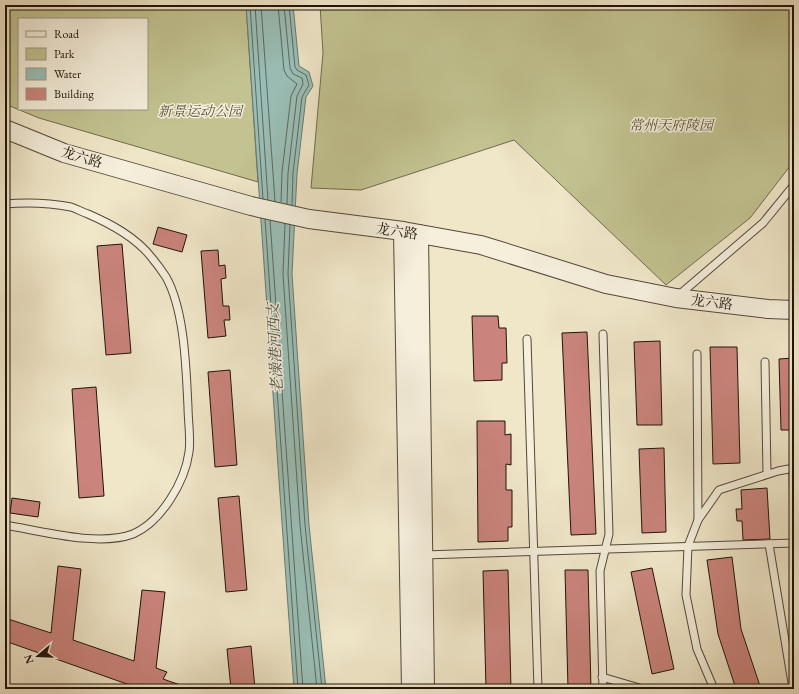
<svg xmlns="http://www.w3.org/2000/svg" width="799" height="694" viewBox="0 0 799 694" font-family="'EB Garamond','Noto Serif SC',serif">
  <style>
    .green { fill: #c2c391; stroke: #706b4e; fill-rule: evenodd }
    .water { fill: #9abfb7; stroke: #697a72 }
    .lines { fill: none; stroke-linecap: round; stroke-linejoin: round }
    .shore { stroke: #5c6960; stroke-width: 1 }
    .building { fill: #cb847d; stroke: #1f130a }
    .service-casing { stroke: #53483a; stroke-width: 9 }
    .tertiary-casing { stroke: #53483a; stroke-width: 20 }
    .service { stroke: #f5efdc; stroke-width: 7 }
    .tertiary { stroke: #f5efdc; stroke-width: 18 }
    .labels { text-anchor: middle; stroke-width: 3; stroke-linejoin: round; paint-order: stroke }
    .park-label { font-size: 14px; font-style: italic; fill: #585139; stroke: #f5efdc }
    .street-label { font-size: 14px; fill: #1f130a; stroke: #f5efdc }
    .water-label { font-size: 15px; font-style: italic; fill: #4a4f47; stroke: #f5efdc }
  </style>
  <rect width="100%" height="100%" fill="#f0e7c9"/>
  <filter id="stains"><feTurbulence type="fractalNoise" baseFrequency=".005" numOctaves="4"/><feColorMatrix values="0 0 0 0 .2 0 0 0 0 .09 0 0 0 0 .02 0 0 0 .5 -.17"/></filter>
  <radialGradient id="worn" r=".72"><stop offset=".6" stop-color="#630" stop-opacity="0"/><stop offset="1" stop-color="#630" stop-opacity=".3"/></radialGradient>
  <g class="green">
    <path d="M 5,5 L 246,5 L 258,182 L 39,118 L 5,104 ZM 19,19 L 147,19 L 147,109 L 19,109 Z"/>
    <path d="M 320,5 L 794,5 L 794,161 L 750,218 L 666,285 L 514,140 L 361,190 L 311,188 L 323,53 Z"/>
  </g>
  <path class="water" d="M 246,5 L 293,5 L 299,66 L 309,72 L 313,86 L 306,97 L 297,174 L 292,274 L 309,525 L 326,689 L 294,689 L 282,523 Z"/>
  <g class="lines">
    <g class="shore">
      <path d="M 250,5 L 263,199"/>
      <path d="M 255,5 L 268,200"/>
      <path d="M 261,5 L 275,201"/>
      <path d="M 278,5 L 284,70 L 287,76 L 297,84 L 291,96 L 282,172 L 281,202"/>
      <path d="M 284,5 L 290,68 L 293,74 L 302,78 L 303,84 L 297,96 L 288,173 L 287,204"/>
      <path d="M 289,5 L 295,67 L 297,70 L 306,75 L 309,85 L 302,97 L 293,173 L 292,205"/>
      <path d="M 265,219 L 298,689"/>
      <path d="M 270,220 L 303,689"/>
      <path d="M 285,224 L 283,274 L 300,525 L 317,689"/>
      <path d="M 290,225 L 288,274 L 305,525 L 322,689"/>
    </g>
  </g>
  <g class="building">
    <path d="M 158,227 L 187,235 L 182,252 L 153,244 Z"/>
    <path d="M 122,244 L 131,353 L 106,355 L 97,246 Z"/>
    <path d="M 218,250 L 219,266 L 225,265 L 226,278 L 221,279 L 223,306 L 229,306 L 230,320 L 224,320 L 226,336 L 208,338 L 201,251 Z"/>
    <path d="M 472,316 L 498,316 L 499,328 L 506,328 L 507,363 L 502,363 L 502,380 L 474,381 Z"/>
    <path d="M 587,332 L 596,534 L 571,535 L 562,333 Z"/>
    <path d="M 660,341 L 662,425 L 637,425 L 634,342 Z"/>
    <path d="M 710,347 L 737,347 L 740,463 L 713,464 Z"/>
    <path d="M 794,358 L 794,430 L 781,430 L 779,359 Z"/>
    <path d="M 230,370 L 237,465 L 215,467 L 208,372 Z"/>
    <path d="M 96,387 L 104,496 L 79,498 L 72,389 Z"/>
    <path d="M 477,421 L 505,421 L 505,435 L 511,434 L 511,465 L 506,464 L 506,490 L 512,490 L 512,527 L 508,527 L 508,541 L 478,542 Z"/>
    <path d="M 664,448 L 666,532 L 642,533 L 639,449 Z"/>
    <path d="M 767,488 L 770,539 L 743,540 L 742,521 L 737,521 L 736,509 L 742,509 L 741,490 Z"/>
    <path d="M 239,496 L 247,590 L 226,592 L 218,498 Z"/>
    <path d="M 12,498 L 40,502 L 38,517 L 10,513 Z"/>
    <path d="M 732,557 L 741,629 L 761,689 L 736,689 L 718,634 L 707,560 Z"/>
    <path d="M 58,566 L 81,569 L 73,640 L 134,661 L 142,590 L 165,592 L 156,668 L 167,672 L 163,679 L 186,687 L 186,689 L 141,689 L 5,641 L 5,618 L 51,633 Z"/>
    <path d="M 652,568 L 674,669 L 652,674 L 631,572 Z"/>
    <path d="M 508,570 L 511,689 L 486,689 L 483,571 Z"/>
    <path d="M 565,570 L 588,570 L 591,689 L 568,689 Z"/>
    <path d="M 251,646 L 255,689 L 231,689 L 227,649 Z"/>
  </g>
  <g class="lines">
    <defs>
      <g id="service">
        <path d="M 5,204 C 27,202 50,203 71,207 C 77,209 82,212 88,214 C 111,224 136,237 152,258 C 157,264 162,271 166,277 C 185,311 186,369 188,407 C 188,420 191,440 189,452 C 185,482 161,522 133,534 C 98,547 41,531 5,525"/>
        <path d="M 679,295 L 763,223 L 794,185"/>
        <path d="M 527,339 L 538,689"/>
        <path d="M 697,354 L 698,520"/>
        <path d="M 765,362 L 767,474"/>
        <path d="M 793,469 L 794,522"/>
        <path d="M 769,544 L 793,689"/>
        <path d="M 424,555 L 794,543"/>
        <path d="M 602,677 L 643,689"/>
        <path d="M 603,689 L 600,571 L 609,534 L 603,334"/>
        <path d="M 714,689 L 697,649 L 686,595 L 688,546 L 698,520 L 719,490 L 778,471 L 794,468"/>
      </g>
      <g id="tertiary">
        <path d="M 5,129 L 64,153 L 251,206 L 309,219 L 403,231 L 481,245 L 606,284 L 676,298 L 768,309 L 794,310"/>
        <path d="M 403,231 L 411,689"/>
        <path d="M 419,234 L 425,689"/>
      </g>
    </defs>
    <use href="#service" class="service-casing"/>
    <use href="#tertiary" class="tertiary-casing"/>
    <use href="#service" class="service"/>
    <use href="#tertiary" class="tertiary"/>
  </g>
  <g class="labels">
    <g class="park-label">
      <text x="200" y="116">新景运动公园</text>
      <text x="671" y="130">常州天府陵园</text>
    </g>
    <g class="street-label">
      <text transform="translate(82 157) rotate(17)" y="5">龙六路</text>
      <text transform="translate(397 231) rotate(8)" y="5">龙六路</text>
      <text transform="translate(712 302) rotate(7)" y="5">龙六路</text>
    </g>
    <g class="water-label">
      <text transform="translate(275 348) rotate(-93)" y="5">老澡港河西支</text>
    </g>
  </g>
  <rect width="799" height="694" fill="none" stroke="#f0e7c9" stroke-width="20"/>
  <rect x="6" y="6" width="787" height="682" fill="none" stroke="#1f130a" stroke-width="2"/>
  <rect x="10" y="10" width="779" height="674" fill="none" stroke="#1f130a"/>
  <rect x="18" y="18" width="130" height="92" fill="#f5efdc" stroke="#9f9788"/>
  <rect x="26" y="31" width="20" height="6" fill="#f5efdc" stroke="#9f9788"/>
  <text x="54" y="38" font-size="12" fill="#1f130a">Road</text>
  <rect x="26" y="48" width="20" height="12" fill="#c2c391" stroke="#9f9788"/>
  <text x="54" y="58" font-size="12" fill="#1f130a">Park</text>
  <rect x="26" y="68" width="20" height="12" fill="#9abfb7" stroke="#9f9788"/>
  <text x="54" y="78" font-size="12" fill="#1f130a">Water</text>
  <rect x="26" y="88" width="20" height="12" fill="#cb847d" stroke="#9f9788"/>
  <text x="54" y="98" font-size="12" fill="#1f130a">Building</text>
  <g transform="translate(38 656) rotate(251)" stroke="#f5efdc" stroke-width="3" paint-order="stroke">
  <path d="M0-3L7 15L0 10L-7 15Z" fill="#1f130a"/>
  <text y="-6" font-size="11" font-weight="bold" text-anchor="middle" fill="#1f130a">N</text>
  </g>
  <rect width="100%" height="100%" filter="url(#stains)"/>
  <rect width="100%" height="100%" fill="url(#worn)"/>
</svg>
